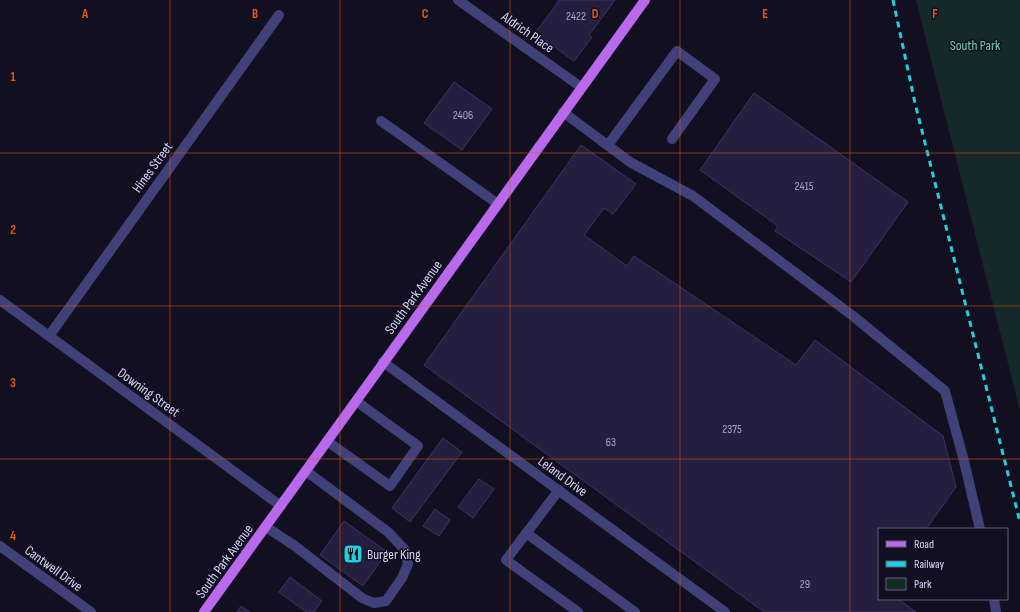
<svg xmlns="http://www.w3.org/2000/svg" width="1020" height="612" viewBox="0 0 1020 612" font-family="'Sofia Sans Condensed',sans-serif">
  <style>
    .green { fill: #142928 }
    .building { fill: #241e3f; stroke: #3c3368 }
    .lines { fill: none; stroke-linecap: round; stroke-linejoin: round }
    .minor { stroke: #414179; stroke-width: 10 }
    .major { stroke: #b869ec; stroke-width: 10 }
    .rail { stroke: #1cd0de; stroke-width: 3; stroke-dasharray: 6 5; stroke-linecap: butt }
    .grid { fill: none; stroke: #e8590c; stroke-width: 1; stroke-opacity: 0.55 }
    .labels { text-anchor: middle; stroke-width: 3; stroke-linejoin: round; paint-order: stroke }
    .number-label { font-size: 12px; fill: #aba6cb }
    .street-label { font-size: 14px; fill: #d8d4fa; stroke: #121020 }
    .park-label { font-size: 14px; fill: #6ad1b4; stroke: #121020 }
    .poi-label { font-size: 14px; fill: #d8d4fa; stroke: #121020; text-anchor: start }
    .grid-label { font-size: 13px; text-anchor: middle; font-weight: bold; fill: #e8590c; stroke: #121020; stroke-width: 3; stroke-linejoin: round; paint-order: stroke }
  </style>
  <rect width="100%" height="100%" fill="#121020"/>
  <path class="green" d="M 916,0 L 1020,0 L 1020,411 Z"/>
  <g class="building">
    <path d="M 558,0 L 615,0 L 589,35 L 592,37 L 574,61 L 535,33 L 559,1 Z"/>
    <path d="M 454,82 L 492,109 L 462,150 L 424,123 Z"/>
    <path d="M 754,93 L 908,202 L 851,282 L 775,231 L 778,226 L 700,170 Z"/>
    <path d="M 581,145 L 636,184 L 613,214 L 604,208 L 584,235 L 627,266 L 634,256 L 796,365 L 815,340 L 943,436 L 956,487 L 926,529 L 879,529 L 879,599 L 898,599 L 916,612 L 764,612 L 424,365 Z"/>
    <path d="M 443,438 L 462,452 L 410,522 L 392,508 Z"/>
    <path d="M 479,479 L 494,489 L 473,518 L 458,507 Z"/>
    <path d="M 435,509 L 450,520 L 439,536 L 423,526 Z"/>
    <path d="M 344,521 L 387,552 L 363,586 L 320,555 Z"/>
    <path d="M 290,577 L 322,601 L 314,612 L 306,612 L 279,592 Z"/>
    <path d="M 241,606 L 250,612 L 237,612 Z"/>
  </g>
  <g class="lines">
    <g class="minor">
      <path d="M 458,0 L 581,87"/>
      <path d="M 563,112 L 630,162 L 693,196 L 853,316 L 945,391 L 964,461 L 980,529"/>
      <path d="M 381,121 L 498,204"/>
      <path d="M 608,145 L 677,51 L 715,79 L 672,139"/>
      <path d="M 0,300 L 281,506"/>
      <path d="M 49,336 L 279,15"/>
      <path d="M 383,362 L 725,612"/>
      <path d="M 327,441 L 390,486 L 418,446 L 356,401"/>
      <path d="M 559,490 L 506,560 L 578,612"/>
      <path d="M 266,527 L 295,546 L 362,598 L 374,603 L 386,601 L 402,578 L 408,564 L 405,550 L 388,532 L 306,471"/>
      <path d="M 526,533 L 635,612"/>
      <path d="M 0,546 L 91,612"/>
      <path d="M 994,599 L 996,612"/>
    </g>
    <path class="major" d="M 204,612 L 645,0"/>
    <path class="rail" d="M 893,0 L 915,103 L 1020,522"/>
  </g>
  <path class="grid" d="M 170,0 L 170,612M 340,0 L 340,612M 510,0 L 510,612M 680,0 L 680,612M 850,0 L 850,612M 0,153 L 1020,153M 0,306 L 1020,306M 0,459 L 1020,459"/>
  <defs>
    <symbol id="restaurant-square" viewBox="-11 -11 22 22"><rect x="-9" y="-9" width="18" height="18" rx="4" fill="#1cd0de" stroke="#121020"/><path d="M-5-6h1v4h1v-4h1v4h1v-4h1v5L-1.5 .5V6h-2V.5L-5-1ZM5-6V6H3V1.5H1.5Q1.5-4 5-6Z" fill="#111"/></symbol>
  </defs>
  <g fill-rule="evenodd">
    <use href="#restaurant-square" x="342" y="543" width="22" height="22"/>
  </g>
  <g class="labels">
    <g class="number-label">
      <text x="576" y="20">2422</text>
      <text x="463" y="119">2406</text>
      <text x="804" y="190">2415</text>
      <text x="732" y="433">2375</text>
      <text x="611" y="446">63</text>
      <text x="805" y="588">29</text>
    </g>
    <g class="street-label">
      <text transform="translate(528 32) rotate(35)" y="5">Aldrich Place</text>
      <text transform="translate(152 167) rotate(-54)" y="5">Hines Street</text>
      <text transform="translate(413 297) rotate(-54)" y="5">South Park Avenue</text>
      <text transform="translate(149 392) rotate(36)" y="5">Downing Street</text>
      <text transform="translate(563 476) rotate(36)" y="5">Leland Drive</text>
      <text transform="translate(224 561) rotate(-54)" y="5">South Park Avenue</text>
      <text transform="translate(54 568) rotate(36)" y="5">Cantwell Drive</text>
    </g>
    <g class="park-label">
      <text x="975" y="50">South Park</text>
    </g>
    <g class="poi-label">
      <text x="367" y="559">Burger King</text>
    </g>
  </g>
  <g class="grid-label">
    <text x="85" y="18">A</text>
    <text x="255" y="18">B</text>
    <text x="425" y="18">C</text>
    <text x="595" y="18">D</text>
    <text x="765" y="18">E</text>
    <text x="935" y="18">F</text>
    <text x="13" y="81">1</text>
    <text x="13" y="234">2</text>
    <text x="13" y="387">3</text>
    <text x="13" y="540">4</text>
  </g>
  <rect x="878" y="528" width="130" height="72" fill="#121020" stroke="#615e77"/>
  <rect x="886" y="541" width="20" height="6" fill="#b869ec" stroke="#615e77"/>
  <text x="914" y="548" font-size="12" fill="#d8d4fa">Road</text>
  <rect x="886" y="561" width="20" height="6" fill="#1cd0de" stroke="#615e77"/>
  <text x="914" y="568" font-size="12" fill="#d8d4fa">Railway</text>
  <rect x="886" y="578" width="20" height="12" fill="#142928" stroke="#615e77"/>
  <text x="914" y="588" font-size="12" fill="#d8d4fa">Park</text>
</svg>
